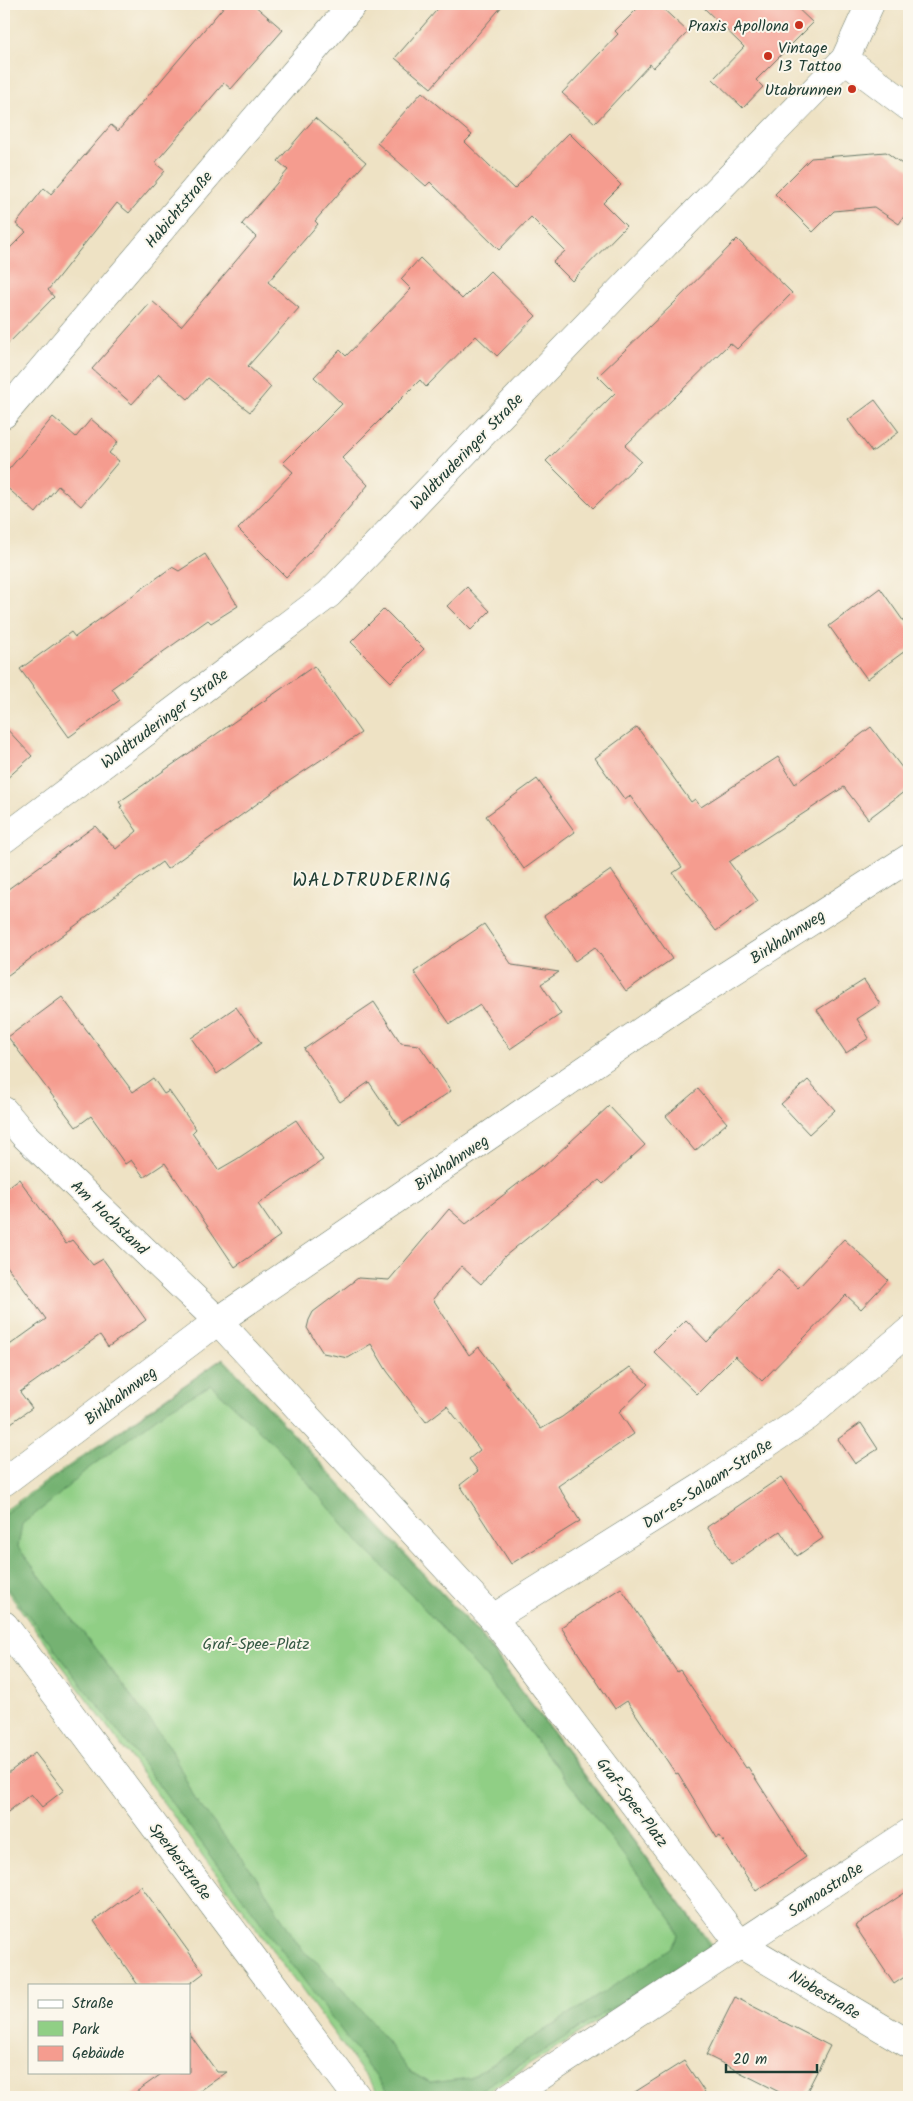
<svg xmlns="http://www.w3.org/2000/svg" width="913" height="2101" viewBox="0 0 913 2101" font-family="Kalam,sans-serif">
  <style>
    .green { fill: #90cf85; stroke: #58865c }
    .forest { fill: #74b272; stroke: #4a7853; fill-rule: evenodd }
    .building { fill: #f59c8f }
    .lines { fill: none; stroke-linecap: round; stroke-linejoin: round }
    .street-casing { stroke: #677766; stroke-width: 29 }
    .street { stroke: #fff; stroke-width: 28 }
    .poi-dot { fill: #c8321e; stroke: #fbf7ec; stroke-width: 2 }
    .labels { text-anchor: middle; stroke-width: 4; stroke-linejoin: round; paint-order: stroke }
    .poi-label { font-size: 16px; fill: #1f3d34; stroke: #fbf7ec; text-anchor: end }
    .street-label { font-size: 16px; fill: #1f3d34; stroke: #fbf7ec }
    .park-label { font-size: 16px; fill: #365a44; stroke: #fbf7ec }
    .quarter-label { font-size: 19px; letter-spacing: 1px; fill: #1f3d34; stroke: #fbf7ec }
  </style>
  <rect width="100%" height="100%" fill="#fbf7ec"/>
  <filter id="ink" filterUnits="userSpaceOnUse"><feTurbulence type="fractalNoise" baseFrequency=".02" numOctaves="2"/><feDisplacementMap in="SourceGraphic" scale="10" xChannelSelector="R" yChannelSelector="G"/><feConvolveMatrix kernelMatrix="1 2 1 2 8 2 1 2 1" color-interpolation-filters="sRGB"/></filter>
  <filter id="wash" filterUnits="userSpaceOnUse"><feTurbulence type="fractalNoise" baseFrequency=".0096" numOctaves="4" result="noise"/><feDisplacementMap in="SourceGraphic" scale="20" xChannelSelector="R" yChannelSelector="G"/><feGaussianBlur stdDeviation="1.12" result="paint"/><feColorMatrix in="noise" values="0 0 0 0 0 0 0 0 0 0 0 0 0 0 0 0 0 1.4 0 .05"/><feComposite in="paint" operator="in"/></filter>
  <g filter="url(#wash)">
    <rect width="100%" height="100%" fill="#eee2c4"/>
    <path class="green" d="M 223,1358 L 481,1635 L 713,1947 L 479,2097 L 381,2097 L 4,1587 L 4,1511 Z"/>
    <path class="forest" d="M 222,1359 L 480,1636 L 692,1920 L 710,1947 L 469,2097 L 391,2097 L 127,1743 L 4,1584 L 4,1514 ZM 211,1385 L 278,1448 L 363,1547 L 412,1595 L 487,1679 L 554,1763 L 673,1921 L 678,1936 L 671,1949 L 470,2078 L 430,2083 L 409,2071 L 372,2022 L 318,1963 L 302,1950 L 254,1874 L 195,1799 L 170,1747 L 18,1547 L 22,1524 L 53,1500 L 85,1471 L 167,1410 Z"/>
    <g id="blocks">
      <g class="building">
        <path d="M 226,4 L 253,4 L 283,30 L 231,89 L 224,83 L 155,163 L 165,171 L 129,213 L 117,203 L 48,290 L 54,297 L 4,348 L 4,254 L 26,232 L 16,224 L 44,188 L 51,194 L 111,125 L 118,131 Z"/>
        <path d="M 442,4 L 504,4 L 431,88 L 395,58 Z"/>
        <path d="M 642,4 L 658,4 L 688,32 L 653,68 L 650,64 L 595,123 L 562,93 L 618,34 L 615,31 Z"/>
        <path d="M 700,4 L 793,4 L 813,23 L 756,80 L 763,87 L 743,108 L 713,79 L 744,47 Z"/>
        <path d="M 422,92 L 472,135 L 465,142 L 514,189 L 569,133 L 621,185 L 603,203 L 626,226 L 572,281 L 553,262 L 565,251 L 531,217 L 499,250 L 430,182 L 426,186 L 377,143 Z"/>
        <path d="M 315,118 L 366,162 L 315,221 L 318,224 L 268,282 L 299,308 L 248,366 L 271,387 L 250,412 L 207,378 L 188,399 L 159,374 L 132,404 L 92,369 L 152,301 L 181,326 L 256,237 L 242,224 L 288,170 L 278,161 Z"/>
        <path d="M 886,152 L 909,169 L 909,209 L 899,224 L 874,207 L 834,211 L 813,232 L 775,194 L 811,158 Z"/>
        <path d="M 737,239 L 792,293 L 737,349 L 730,343 L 625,446 L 641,461 L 593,508 L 546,461 L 615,393 L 598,376 L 673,304 Z"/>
        <path d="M 420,258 L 462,299 L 490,271 L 536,316 L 497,356 L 476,336 L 426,387 L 420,380 L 342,458 L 368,485 L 328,533 L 286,577 L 238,529 L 293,472 L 283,463 L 342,404 L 314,377 L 340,350 L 346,356 L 411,289 L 401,279 Z"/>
        <path d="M 875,400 L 899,432 L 872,452 L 848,420 Z"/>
        <path d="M 53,417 L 76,437 L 91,419 L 118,442 L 109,453 L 119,461 L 81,506 L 58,486 L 36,513 L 4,485 L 4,475 Z"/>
        <path d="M 205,554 L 238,606 L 211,623 L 208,620 L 112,688 L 120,700 L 69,737 L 20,669 L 71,632 L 75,637 L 172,567 L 179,571 Z"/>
        <path d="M 467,587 L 490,611 L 471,630 L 447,606 Z"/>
        <path d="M 880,588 L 909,629 L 909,648 L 867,679 L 829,626 Z"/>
        <path d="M 384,609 L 424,649 L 391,682 L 351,642 Z"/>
        <path d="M 314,666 L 361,733 L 276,790 L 167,869 L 162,862 L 4,978 L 4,892 L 95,826 L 116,849 L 137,831 L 120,807 L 122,806 L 119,802 Z"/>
        <path d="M 4,726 L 32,756 L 4,781 Z"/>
        <path d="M 637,727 L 691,802 L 695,799 L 701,807 L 778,757 L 795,784 L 871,727 L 909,777 L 909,788 L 868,819 L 844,787 L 729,862 L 758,901 L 716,931 L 673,873 L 682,867 L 630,796 L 625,800 L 595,758 Z"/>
        <path d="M 537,779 L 575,832 L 524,869 L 486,816 Z"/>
        <path d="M 611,870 L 672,959 L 626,991 L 595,947 L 575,961 L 544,916 Z"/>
        <path d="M 484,924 L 512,965 L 559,972 L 541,984 L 561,1014 L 510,1049 L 480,1005 L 450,1024 L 414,972 Z"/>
        <path d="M 864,980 L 880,1004 L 857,1019 L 869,1038 L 846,1053 L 817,1010 Z"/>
        <path d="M 62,997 L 133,1092 L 153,1078 L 164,1094 L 169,1091 L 196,1129 L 192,1133 L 218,1170 L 237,1159 L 296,1120 L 323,1160 L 258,1204 L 280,1236 L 235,1267 L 165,1163 L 144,1177 L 131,1160 L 125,1164 L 91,1116 L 76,1127 L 8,1037 Z"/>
        <path d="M 374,1002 L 401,1043 L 419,1045 L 451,1091 L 399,1126 L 369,1082 L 340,1102 L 304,1049 Z"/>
        <path d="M 236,1007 L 261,1043 L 217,1074 L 191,1038 Z"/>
        <path d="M 808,1080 L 835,1110 L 809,1134 L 781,1104 Z"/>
        <path d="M 698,1089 L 727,1123 L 695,1151 L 666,1116 Z"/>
        <path d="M 609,1106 L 645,1145 L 603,1184 L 599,1180 L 505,1256 L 481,1284 L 461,1266 L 433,1299 L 469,1355 L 479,1347 L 541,1429 L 562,1417 L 630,1367 L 648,1384 L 619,1412 L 634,1434 L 558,1486 L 580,1521 L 511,1564 L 460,1485 L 478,1471 L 469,1459 L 480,1450 L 447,1406 L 426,1422 L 387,1371 L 371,1344 L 348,1358 L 323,1353 L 307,1328 L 309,1320 L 313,1312 L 358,1278 L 389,1280 L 449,1209 L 466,1224 L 542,1165 L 543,1167 Z"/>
        <path d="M 19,1179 L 66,1244 L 72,1240 L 93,1265 L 103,1259 L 146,1320 L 108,1347 L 100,1335 L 20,1392 L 32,1408 L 4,1428 L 4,1349 L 46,1319 L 4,1262 L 4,1190 Z"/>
        <path d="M 844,1239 L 888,1280 L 861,1309 L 846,1295 L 762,1381 L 735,1356 L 697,1394 L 654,1352 L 686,1320 L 707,1342 L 778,1269 L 798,1288 Z"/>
        <path d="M 861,1423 L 878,1449 L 855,1464 L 838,1439 Z"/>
        <path d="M 781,1477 L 823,1538 L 797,1556 L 780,1531 L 732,1564 L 707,1527 Z"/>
        <path d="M 621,1588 L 677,1672 L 680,1670 L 746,1768 L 748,1767 L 806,1857 L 756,1891 L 720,1836 L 717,1838 L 678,1773 L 676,1774 L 627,1701 L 615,1709 L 561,1627 Z"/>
        <path d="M 35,1753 L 64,1790 L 42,1807 L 31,1794 L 4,1815 L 4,1776 Z"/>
        <path d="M 141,1886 L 204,1973 L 188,1985 L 138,1985 L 94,1921 Z"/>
        <path d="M 909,1890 L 909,1974 L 894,1984 L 855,1926 Z"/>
        <path d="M 735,1997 L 830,2046 L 804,2097 L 789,2097 L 706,2055 Z"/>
        <path d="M 189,2033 L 217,2072 L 227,2072 L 191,2097 L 129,2097 L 164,2072 L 189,2072 Z"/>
        <path d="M 684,2061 L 708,2097 L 627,2097 Z"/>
      </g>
    </g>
  </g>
  <g filter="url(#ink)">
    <use href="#blocks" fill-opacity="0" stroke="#677766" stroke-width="1"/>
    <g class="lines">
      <defs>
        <g id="street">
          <path d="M 845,59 L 909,107"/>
          <path d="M 4,414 L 353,4"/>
          <path d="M 4,839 L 329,594 L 637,273 L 845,59 L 870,4"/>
          <path d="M 4,1111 L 24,1135 L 218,1321 L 493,1618 L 740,1944 L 909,2044"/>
          <path d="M 4,1482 L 218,1321 L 674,1009 L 909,858"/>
          <path d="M 493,1618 L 708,1483 L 808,1416 L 909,1331"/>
          <path d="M 4,1625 L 357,2097"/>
          <path d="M 509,2097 L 909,1833"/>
        </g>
      </defs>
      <use href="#street" class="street-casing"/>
      <use href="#street" class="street"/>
    </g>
  </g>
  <g class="poi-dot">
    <circle cx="799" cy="25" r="5"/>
    <circle cx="768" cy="56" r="5"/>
    <circle cx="852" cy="89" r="5"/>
  </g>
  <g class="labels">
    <g class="poi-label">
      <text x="789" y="31">Praxis Apollona</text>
      <text x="778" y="53" text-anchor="start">Vintage<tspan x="778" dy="18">13 Tattoo</tspan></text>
      <text x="842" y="95">Utabrunnen</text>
    </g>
    <g class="street-label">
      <text transform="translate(178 209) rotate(-50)" y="6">Habichtstraße</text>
      <text transform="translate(466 451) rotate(-46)" y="6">Waldtruderinger Straße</text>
      <text transform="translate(164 718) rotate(-37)" y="6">Waldtruderinger Straße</text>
      <text transform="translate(787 936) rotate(-33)" y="6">Birkhahnweg</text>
      <text transform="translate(451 1162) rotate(-34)" y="6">Birkhahnweg</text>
      <text transform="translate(110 1217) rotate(44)" y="6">Am Hochstand</text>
      <text transform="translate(120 1395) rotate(-37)" y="6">Birkhahnweg</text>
      <text transform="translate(707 1483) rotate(-33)" y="6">Dar-es-Salaam-Straße</text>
      <text transform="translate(633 1802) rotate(53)" y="6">Graf-Spee-Platz</text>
      <text transform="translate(181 1861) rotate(53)" y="6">Sperberstraße</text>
      <text transform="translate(825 1889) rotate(-33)" y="6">Samoastraße</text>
      <text transform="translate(825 1994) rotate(31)" y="6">Niobestraße</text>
    </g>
    <g class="park-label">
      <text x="256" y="1649">Graf-Spee-Platz</text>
    </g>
    <g class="quarter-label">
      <text x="372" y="886">WALDTRUDERING</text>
    </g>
  </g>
  <rect width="913" height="2101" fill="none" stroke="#fbf7ec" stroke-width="20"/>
  <rect x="28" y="1984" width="162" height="90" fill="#fbf7ec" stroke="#a3ada2"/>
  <rect x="38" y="2000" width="25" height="8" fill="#ffffff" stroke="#a3ada2"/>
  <text x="72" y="2008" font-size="15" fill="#1f3d34">Straße</text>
  <rect x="38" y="2021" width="25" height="15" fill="#90cf85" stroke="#a3ada2"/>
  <text x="72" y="2034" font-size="15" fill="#1f3d34">Park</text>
  <rect x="38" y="2046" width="25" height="15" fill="#f59c8f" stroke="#a3ada2"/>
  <text x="72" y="2058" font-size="15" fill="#1f3d34">Gebäude</text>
  <path d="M726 2064v8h91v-8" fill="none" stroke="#1f3d34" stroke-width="2.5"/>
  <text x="733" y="2064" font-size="15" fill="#1f3d34" stroke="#fbf7ec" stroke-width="4" paint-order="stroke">20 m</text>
</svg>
